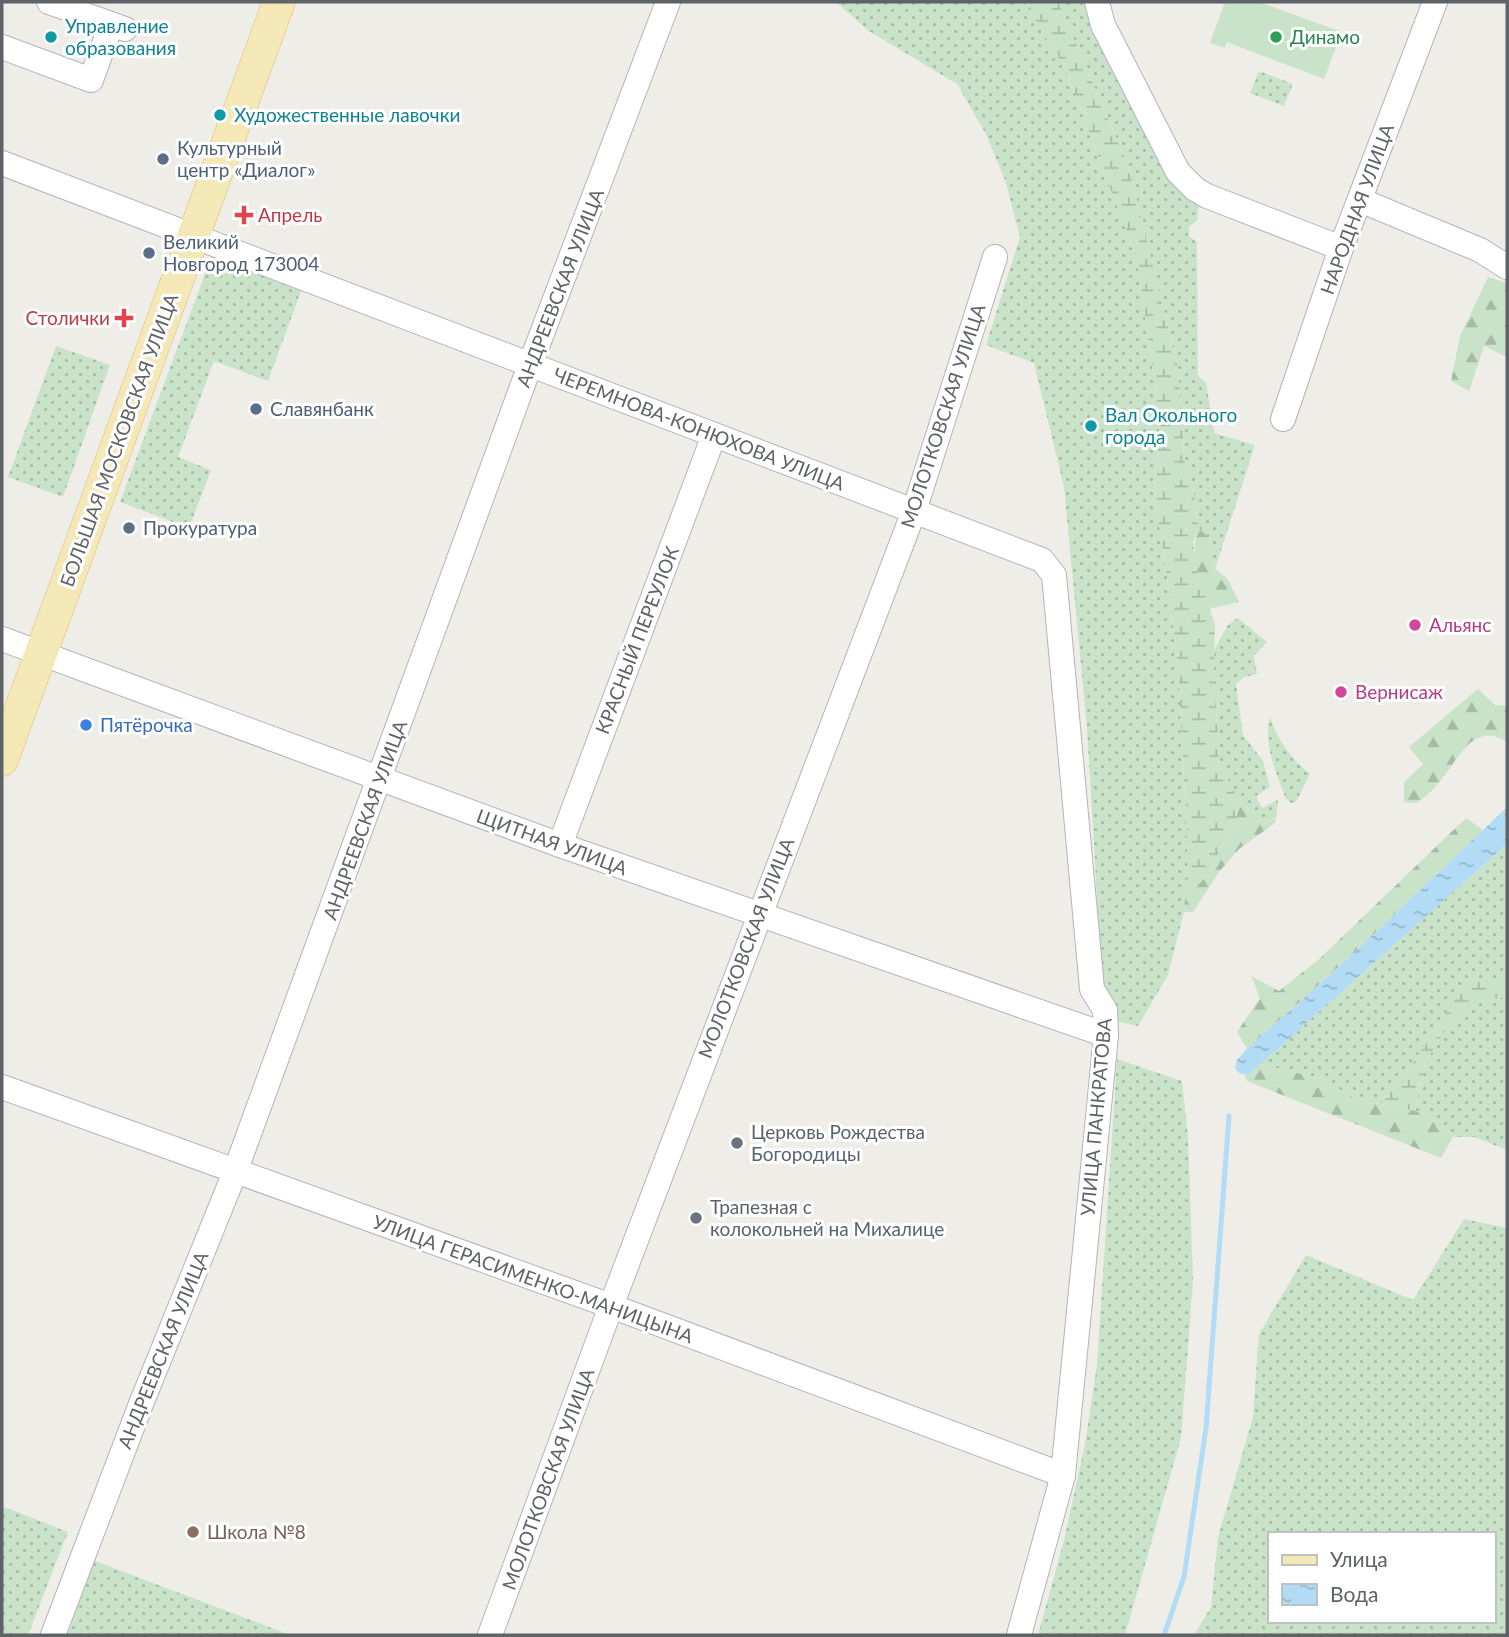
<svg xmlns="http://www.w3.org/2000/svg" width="1509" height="1637" viewBox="0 0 1509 1637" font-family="Lato,sans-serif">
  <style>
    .grass { fill: url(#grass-dots); fill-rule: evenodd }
    .forest { fill: url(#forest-firs) }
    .wetland { fill: url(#wetland-marsh) }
    .garden { fill: #c9e3c8 }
    .water { fill: url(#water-ripples) }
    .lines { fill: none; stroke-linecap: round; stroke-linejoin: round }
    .stream { stroke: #b2dbf5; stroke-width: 5 }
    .minor-casing { stroke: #b3b4b8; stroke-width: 26 }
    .major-casing { stroke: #e0ba70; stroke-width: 33 }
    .minor { stroke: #fff; stroke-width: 24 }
    .major { stroke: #f5e8b7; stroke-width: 32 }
    .culture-dot { fill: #0f9aa8; stroke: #fff; stroke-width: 2.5 }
    .leisure-dot { fill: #2e9e5b; stroke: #fff; stroke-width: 2.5 }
    .service-dot { fill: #5c6f8a; stroke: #fff; stroke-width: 2.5 }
    .health-dot { fill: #e0444e; stroke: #fff; stroke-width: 2.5 }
    .hotel-dot { fill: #d1479c; stroke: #fff; stroke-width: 2.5 }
    .shop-dot { fill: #3f7fe0; stroke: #fff; stroke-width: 2.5 }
    .worship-dot { fill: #6b7280; stroke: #fff; stroke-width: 2.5 }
    .education-dot { fill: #8d6e63; stroke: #fff; stroke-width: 2.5 }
    .labels { text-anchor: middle; stroke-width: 6; stroke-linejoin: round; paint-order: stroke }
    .culture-label { font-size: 19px; fill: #0d838f; stroke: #fff; text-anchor: start }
    .leisure-label { font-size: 19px; fill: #27864d; stroke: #fff; text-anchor: start }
    .service-label { font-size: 19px; fill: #4e5e75; stroke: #fff; text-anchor: start }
    .street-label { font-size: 19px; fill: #5f6266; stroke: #fff }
    .health-label { font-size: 19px; fill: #be3a42; stroke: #fff; text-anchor: start }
    .hotel-label { font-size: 19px; fill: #b23c85; stroke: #fff; text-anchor: start }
    .shop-label { font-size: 19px; fill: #366cbe; stroke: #fff; text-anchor: start }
    .worship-label { font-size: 19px; fill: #5b616d; stroke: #fff; text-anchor: start }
    .education-label { font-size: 19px; fill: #785e54; stroke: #fff; text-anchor: start }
  </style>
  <defs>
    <pattern id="grass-dots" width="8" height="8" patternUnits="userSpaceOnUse" patternTransform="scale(1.75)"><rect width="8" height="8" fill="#c9e3c8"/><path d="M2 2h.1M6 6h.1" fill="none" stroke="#a6bba6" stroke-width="1.8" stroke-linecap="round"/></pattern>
    <pattern id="forest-firs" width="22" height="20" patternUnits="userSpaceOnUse" patternTransform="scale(1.75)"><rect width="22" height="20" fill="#c9e3c8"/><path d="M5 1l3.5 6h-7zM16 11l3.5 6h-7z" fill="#a6bba6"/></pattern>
    <pattern id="wetland-marsh" width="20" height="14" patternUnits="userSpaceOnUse" patternTransform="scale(1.75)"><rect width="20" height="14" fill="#c9e3c8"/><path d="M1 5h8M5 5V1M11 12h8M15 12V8" fill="none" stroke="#a6bba6"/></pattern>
    <pattern id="water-ripples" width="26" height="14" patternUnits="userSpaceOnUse" patternTransform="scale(1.75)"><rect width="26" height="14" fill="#b2dbf5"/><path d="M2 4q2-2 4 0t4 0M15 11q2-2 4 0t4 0" fill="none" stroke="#94b5ca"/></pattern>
  </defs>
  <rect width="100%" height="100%" fill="#efede8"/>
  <g class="grass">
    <path d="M 836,2 L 1024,2 L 1065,68 L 1137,259 L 1160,423 L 1154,490 L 1170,598 L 1179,681 L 1188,861 L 1184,912 L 1168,975 L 1138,1026 L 1115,1021 L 1102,980 L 1087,728 L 1064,487 L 1034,363 L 986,345 L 1020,237 L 1005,180 L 986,134 L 957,84 L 869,31 Z"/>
    <path d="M 1058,2 L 1090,2 L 1199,202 L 1197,221 L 1189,226 L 1189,236 L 1197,242 L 1198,376 L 1206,382 L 1214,433 L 1255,445 L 1215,569 L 1210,539 L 1198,527 L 1193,487 L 1185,465 L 1178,367 L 1128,165 Z"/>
    <path d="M 1259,71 L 1293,84 L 1284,106 L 1250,93 Z"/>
    <path d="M 214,250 L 304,283 L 268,381 L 214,361 L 178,457 L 211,470 L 189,528 L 120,502 Z"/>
    <path d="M 56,346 L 110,365 L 63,497 L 8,477 Z"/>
    <path d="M 1238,618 L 1267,642 L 1254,656 L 1257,674 L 1244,677 L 1236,684 L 1243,735 L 1263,761 L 1270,787 L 1256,796 L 1262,808 L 1277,800 L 1278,802 L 1276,817 L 1265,823 L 1239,801 L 1219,763 L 1213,652 L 1228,625 Z"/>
    <path d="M 1270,716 C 1276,738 1292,760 1310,774 L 1296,802 L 1291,803 L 1286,799 C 1276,772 1263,745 1270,716 Z"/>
    <path d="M 1507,844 L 1507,978 L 1490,978 L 1465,985 L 1410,1067 L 1381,1104 L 1356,1099 L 1323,1079 L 1260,1064 Z"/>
    <path d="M 1507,997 L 1507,1150 L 1474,1137 L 1453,1137 L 1442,1122 L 1415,1111 L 1425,1063 L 1443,1033 L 1480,1001 Z"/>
    <path d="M 1117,1059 L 1182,1081 L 1188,1138 L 1193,1281 L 1181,1438 L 1125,1635 L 1038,1635 L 1064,1540 L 1085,1444 L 1097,1365 Z"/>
    <path d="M 1464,1219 L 1507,1228 L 1507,1635 L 1194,1635 L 1211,1607 L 1218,1537 L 1253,1417 L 1259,1334 L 1306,1255 L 1413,1300 ZM 1269,1534 L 1493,1534 L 1493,1621 L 1269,1621 Z"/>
    <path d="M 2,1506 L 68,1532 L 28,1635 L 2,1635 Z"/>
    <path d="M 95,1561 L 290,1635 L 65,1635 Z"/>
  </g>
  <g class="forest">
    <path d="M 1488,277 L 1507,283 L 1507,357 L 1484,346 L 1469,391 L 1451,381 L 1460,336 Z"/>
    <path d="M 1198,527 L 1210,539 L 1215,569 L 1227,578 L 1239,602 L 1209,609 C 1198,583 1190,555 1198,527 Z"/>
    <path d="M 1478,689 L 1495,705 L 1507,706 L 1507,742 C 1474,722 1461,755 1444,776 C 1436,787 1428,795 1417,803 L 1404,802 L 1404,782 L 1423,764 L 1409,747 Z"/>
    <path d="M 1239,801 L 1265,823 L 1276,817 L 1275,823 L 1239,849 L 1219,872 L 1193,912 L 1184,912 L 1186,885 L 1197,887 L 1210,871 L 1227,836 L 1236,824 Z"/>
    <path d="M 1466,818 L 1483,830 L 1355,952 L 1247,1049 L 1237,1032 L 1260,998 L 1251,976 L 1279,991 L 1318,960 Z"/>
    <path d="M 1260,1064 L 1323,1079 L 1356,1099 L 1415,1111 L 1442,1122 L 1453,1137 L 1441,1158 L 1247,1081 L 1244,1074 L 1248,1075 Z"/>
  </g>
  <g class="wetland">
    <path d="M 1024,2 L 1058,2 L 1128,165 L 1178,367 L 1185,465 L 1193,487 L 1198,527 L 1193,543 L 1198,577 L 1215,624 L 1214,669 L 1219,763 L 1239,801 L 1236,824 L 1227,836 L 1210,871 L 1197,887 L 1186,885 L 1188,861 L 1179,681 L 1170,598 L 1154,490 L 1160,423 L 1137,259 L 1065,68 Z"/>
    <path d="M 1490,978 L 1507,978 L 1507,997 L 1480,1001 L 1443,1033 L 1425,1063 L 1415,1111 L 1381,1104 L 1410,1067 L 1465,984 Z"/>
  </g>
  <path class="garden" d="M 1225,2 L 1259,2 L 1342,32 L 1324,79 L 1227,42 L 1225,48 L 1210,43 Z"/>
  <path class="water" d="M 1507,807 L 1507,844 L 1248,1075 L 1239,1073 L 1235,1068 L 1237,1060 L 1247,1049 L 1355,952 Z"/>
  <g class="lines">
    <path class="stream" d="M 1164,1635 L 1184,1577 L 1206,1428 L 1229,1116"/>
    <defs>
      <g id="minor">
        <path d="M 49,2 L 125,29"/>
        <path d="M 1097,2 L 1103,25 L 1178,172 L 1195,189 L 1207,196 L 1341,248"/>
        <path d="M 2,47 L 91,80 L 111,25"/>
        <path d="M 2,163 L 1042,560 L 1054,575 L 1092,989 L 1105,1010 L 1106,1035 L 1063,1475 L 1019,1635"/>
        <path d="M 1360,200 L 1480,250 L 1507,267"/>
        <path d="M 1283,419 L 1341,248 L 1435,2"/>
        <path d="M 2,639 L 560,845 L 1106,1035"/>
        <path d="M 560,845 L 714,435"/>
        <path d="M 2,1087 L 611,1306 L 1063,1475"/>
        <path d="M 53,1635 L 141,1404 L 235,1172 L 530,365 L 668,2"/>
        <path d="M 490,1635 L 611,1306 L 914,511 L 995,257"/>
      </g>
      <path id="major" d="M 2,760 L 279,2"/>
    </defs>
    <use href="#minor" class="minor-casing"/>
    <use href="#major" class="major-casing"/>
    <use href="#minor" class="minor"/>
    <use href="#major" class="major"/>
  </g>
  <g class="culture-dot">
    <circle cx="51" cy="37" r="7"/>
    <circle cx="220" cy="115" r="7"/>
    <circle cx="1091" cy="426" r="7"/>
  </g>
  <circle class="leisure-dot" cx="1276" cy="37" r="7"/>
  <g class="service-dot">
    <circle cx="163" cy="159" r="7"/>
    <circle cx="149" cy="253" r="7"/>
    <circle cx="256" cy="409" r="7"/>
    <circle cx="129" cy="528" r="7"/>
  </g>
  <g class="health-dot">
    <path d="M240.5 204.5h7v7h7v7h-7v7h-7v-7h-7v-7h7z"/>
    <path d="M120.5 307.5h7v7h7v7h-7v7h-7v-7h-7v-7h7z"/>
  </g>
  <g class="hotel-dot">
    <circle cx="1415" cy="625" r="7"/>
    <circle cx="1341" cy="692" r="7"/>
  </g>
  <circle class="shop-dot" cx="86" cy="725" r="7"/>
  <g class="worship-dot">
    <circle cx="737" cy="1143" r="7"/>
    <circle cx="696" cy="1218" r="7"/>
  </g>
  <circle class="education-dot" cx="193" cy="1532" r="7"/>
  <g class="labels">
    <g class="culture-label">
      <text x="65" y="33">Управление<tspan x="65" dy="22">образования</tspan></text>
      <text x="234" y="122">Художественные лавочки</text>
      <text x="1105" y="422">Вал Окольного<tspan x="1105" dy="22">города</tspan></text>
    </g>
    <g class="leisure-label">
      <text x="1290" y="44">Динамо</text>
    </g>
    <g class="service-label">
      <text x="177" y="155">Культурный<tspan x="177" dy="22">центр «Диалог»</tspan></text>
      <text x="163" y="249">Великий<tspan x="163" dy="22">Новгород 173004</tspan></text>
      <text x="270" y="416">Славянбанк</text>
      <text x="143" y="535">Прокуратура</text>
    </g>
    <g class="street-label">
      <text transform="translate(1357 209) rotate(-70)" y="7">НАРОДНАЯ УЛИЦА</text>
      <text transform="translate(560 288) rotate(-69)" y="7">АНДРЕЕВСКАЯ УЛИЦА</text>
      <text transform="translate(943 416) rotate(-72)" y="7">МОЛОТКОВСКАЯ УЛИЦА</text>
      <text transform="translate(699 429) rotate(21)" y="7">ЧЕРЕМНОВА-КОНЮХОВА УЛИЦА</text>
      <text transform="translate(119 440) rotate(-70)" y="7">БОЛЬШАЯ МОСКОВСКАЯ УЛИЦА</text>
      <text transform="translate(637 640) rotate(-69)" y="7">КРАСНЫЙ ПЕРЕУЛОК</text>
      <text transform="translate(365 820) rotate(-70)" y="7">АНДРЕЕВСКАЯ УЛИЦА</text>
      <text transform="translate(552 842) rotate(20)" y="7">ЩИТНАЯ УЛИЦА</text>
      <text transform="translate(746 948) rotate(-69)" y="7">МОЛОТКОВСКАЯ УЛИЦА</text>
      <text transform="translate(1096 1117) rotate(-85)" y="7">УЛИЦА ПАНКРАТОВА</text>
      <text transform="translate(533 1279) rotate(20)" y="7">УЛИЦА ГЕРАСИМЕНКО-МАНИЦЫНА</text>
      <text transform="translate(163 1350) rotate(-68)" y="7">АНДРЕЕВСКАЯ УЛИЦА</text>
      <text transform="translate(548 1479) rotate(-70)" y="7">МОЛОТКОВСКАЯ УЛИЦА</text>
    </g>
    <g class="health-label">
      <text x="258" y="222">Апрель</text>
      <text x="110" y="325" text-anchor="end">Столички</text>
    </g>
    <g class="hotel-label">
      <text x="1429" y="632">Альянс</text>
      <text x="1355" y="699">Вернисаж</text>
    </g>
    <g class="shop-label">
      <text x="100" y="732">Пятёрочка</text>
    </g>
    <g class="worship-label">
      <text x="751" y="1139">Церковь Рождества<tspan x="751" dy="22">Богородицы</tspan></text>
      <text x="710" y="1214">Трапезная с<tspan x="710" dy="22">колокольней на Михалице</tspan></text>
    </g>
    <g class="education-label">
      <text x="207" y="1539">Школа №8</text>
    </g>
  </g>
  <rect width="1509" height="1637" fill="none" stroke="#5f6266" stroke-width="7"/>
  <rect x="1268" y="1532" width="228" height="91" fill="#ffffff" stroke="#bfc0c2" stroke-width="2"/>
  <rect x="1282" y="1555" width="35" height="10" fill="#f5e8b7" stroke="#bfc0c2" stroke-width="2"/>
  <text x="1330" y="1567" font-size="21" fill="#5f6266">Улица</text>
  <rect x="1282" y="1584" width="35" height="21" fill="url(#water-ripples)" stroke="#bfc0c2" stroke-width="2"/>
  <text x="1330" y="1602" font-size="21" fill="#5f6266">Вода</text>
</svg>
